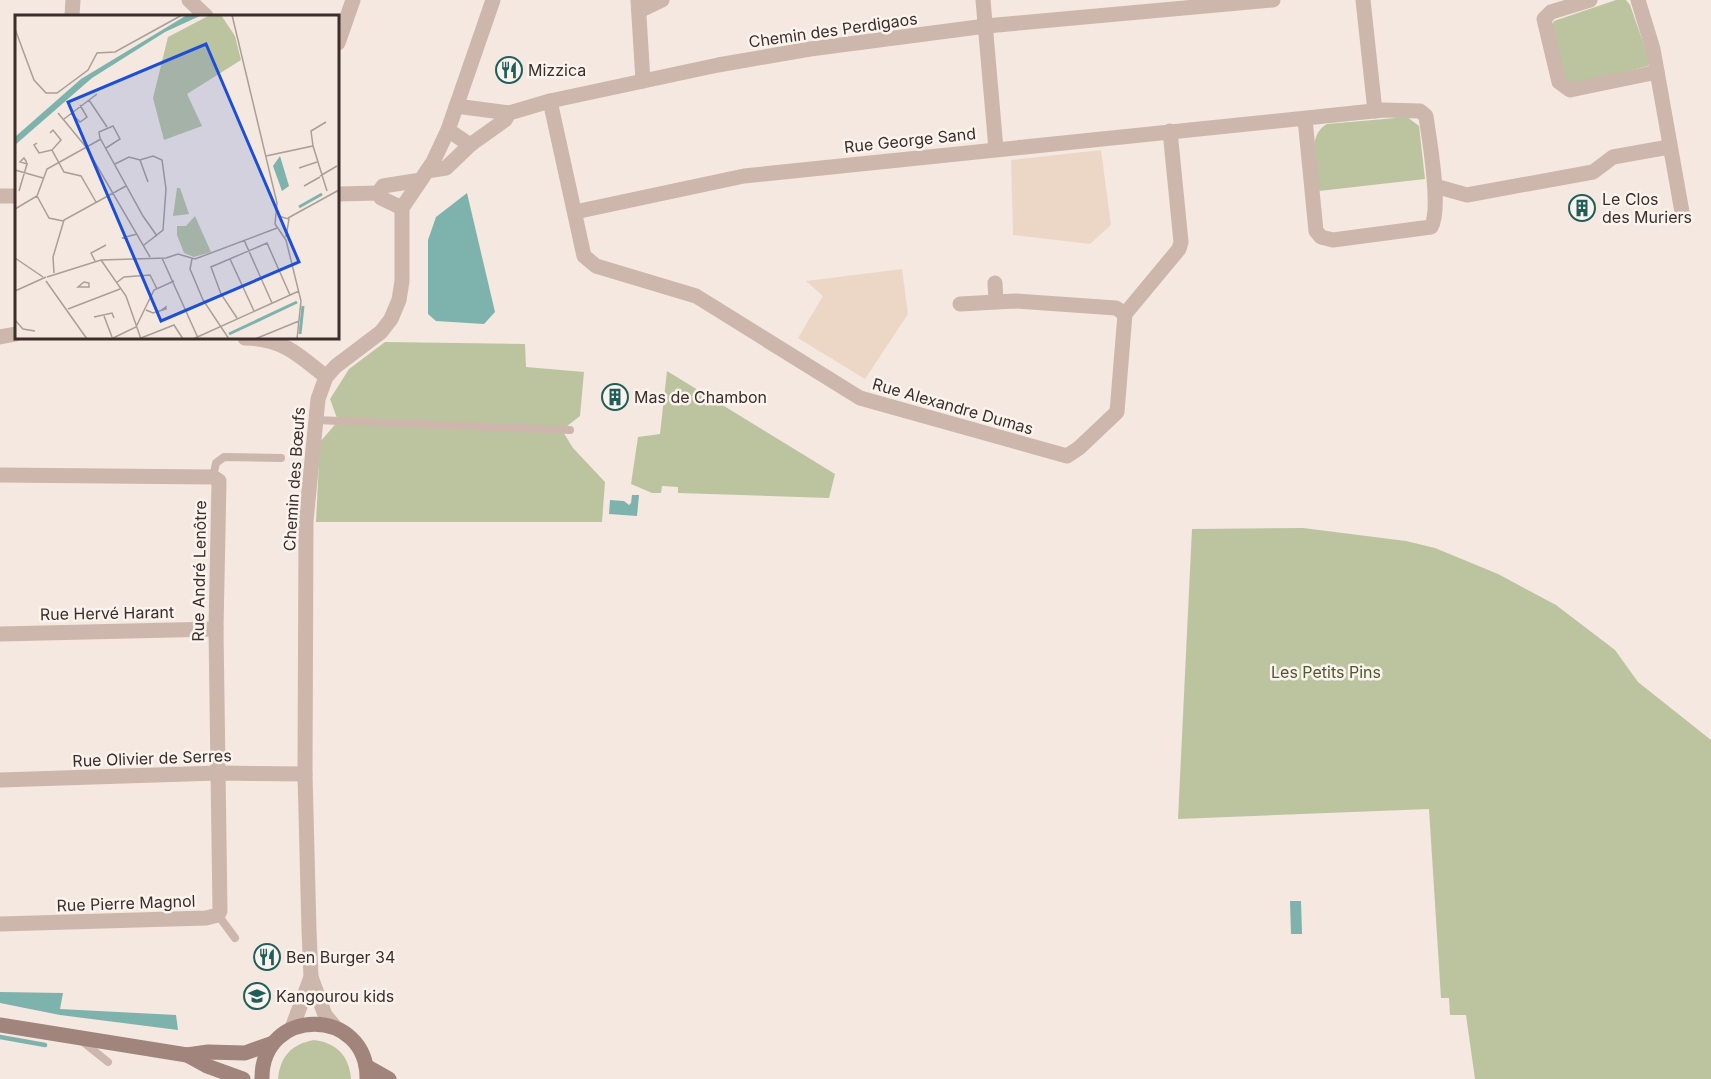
<svg xmlns="http://www.w3.org/2000/svg" width="1711" height="1079" viewBox="0 0 1711 1079" font-family="Inter,sans-serif">
  <style>
    .green { fill: #bcc49f }
    .plaza { fill: #ecd7c7 }
    .water { fill: #7eb2ad }
    .lines { fill: none; stroke-linecap: round; stroke-linejoin: round }
    .stream { stroke: #7eb2ad; stroke-width: 4.5 }
    .service { stroke: #cdb6ab; stroke-width: 8 }
    .minor { stroke: #cdb6ab; stroke-width: 15 }
    .tertiary { stroke: #cdb6ab; stroke-width: 15 }
    .secondary { stroke: #a1857c; stroke-width: 15 }
    .labels { text-anchor: middle; stroke-width: 5; stroke-linejoin: round; paint-order: stroke }
    .street-label { font-size: 16px; fill: #3b2e2b; stroke: #fbf3ed }
    .poi-label { font-size: 16px; fill: #3b2e2b; stroke: #fbf3ed; text-anchor: start }
    .park-label { font-size: 16px; fill: #4f5a2e; stroke: #fbf3ed }
    .inset-river { fill: none; stroke: #7eb2ad; stroke-width: 3 }
    .inset-road { fill: none; stroke: #aa9e98; stroke-width: 1.5 }
    .view { fill: #1d4ed8; fill-opacity: 0.15; stroke: #1d4ed8; stroke-width: 3 }
    .inset-edge { fill: none; stroke: #3b2e2b; stroke-width: 3 }
  </style>
  <rect width="100%" height="100%" fill="#f4e8e0"/>
  <g class="green">
    <path d="M 1616,0 L 1626,0 L 1630,5 L 1648,56 L 1648,66 L 1574,84 L 1565,81 L 1551,29 L 1554,21 Z"/>
    <path d="M 1407,117 L 1419,126 L 1425,179 L 1319,191 C 1317,169 1305,136 1327,124 Z"/>
    <path d="M 385,342 L 525,344 L 526,367 L 584,372 L 580,416 L 562,430 L 573,448 L 605,482 L 602,522 L 316,522 L 320,442 L 338,421 L 330,399 L 349,369 Z"/>
    <path d="M 667,371 L 835,474 L 829,498 L 678,493 L 678,487 L 662,486 L 661,493 L 652,493 L 631,484 L 638,437 L 660,434 Z"/>
    <path d="M 1303,528 L 1406,541 L 1435,548 L 1498,574 L 1556,605 L 1615,650 L 1638,682 L 1711,740 L 1711,1079 L 1475,1079 L 1466,1015 L 1450,1015 L 1449,998 L 1441,998 L 1429,809 L 1178,819 L 1192,529 Z"/>
    <path d="M 314,1040 C 337,1043 349,1056 351,1079 L 278,1079 C 280,1056 292,1044 314,1040 Z"/>
  </g>
  <g class="plaza">
    <path d="M 1101,150 L 1111,225 L 1090,244 L 1013,235 L 1011,160 Z"/>
    <path d="M 902,269 L 908,314 L 865,379 L 798,338 L 823,296 L 806,281 Z"/>
  </g>
  <g class="water">
    <path d="M 467,193 L 495,312 L 484,324 L 436,321 L 428,314 L 428,240 L 436,217 Z"/>
    <path d="M 632,495 L 639,495 L 637,516 L 609,514 L 610,500 L 624,501 L 629,505 L 631,503 Z"/>
    <path d="M 1290,901 L 1301,901 L 1302,934 L 1291,934 Z"/>
    <path d="M 0,992 L 63,993 L 60,1009 L 176,1015 L 178,1030 L 60,1015 L 0,1003 Z"/>
  </g>
  <g class="lines">
    <path class="stream" d="M 0,1037 L 45,1045"/>
    <g class="service">
      <path d="M 315,420 L 570,430"/>
      <path d="M 213,477 L 216,463 L 224,457 L 281,458"/>
      <path d="M 218,915 L 235,938"/>
      <path d="M 83,1042 L 108,1062"/>
    </g>
    <g class="minor">
      <path d="M 189,0 L 206,16"/>
      <path d="M 638,0 L 643,81"/>
      <path d="M 983,0 L 996,149"/>
      <path d="M 1363,0 L 1375,111"/>
      <path d="M 1590,0 L 1551,12 L 1544,19 L 1559,82 L 1570,90 L 1657,72"/>
      <path d="M 1638,0 L 1653,49 L 1682,212"/>
      <path d="M 639,11 L 662,0"/>
      <path d="M 72,16 L 73,0"/>
      <path d="M 338,43 L 353,0"/>
      <path d="M 550,101 L 584,256 L 596,266 L 696,296 L 860,398 L 1067,456 L 1079,448 L 1117,412 L 1125,314 L 1179,249 L 1181,242 L 1170,131"/>
      <path d="M 456,106 L 509,113 L 550,101 L 718,65 L 810,49 L 986,26 L 1273,0"/>
      <path d="M 448,130 L 470,145"/>
      <path d="M 427,171 L 446,168 L 470,145 L 505,120 L 509,113"/>
      <path d="M 1435,186 L 1467,195 L 1593,172 L 1613,157 L 1669,147"/>
      <path d="M 378,193 L 383,186 L 421,180"/>
      <path d="M 338,194 L 378,193 L 381,198 L 402,208"/>
      <path d="M 0,196 L 16,196"/>
      <path d="M 575,212 L 744,176 L 1383,110 L 1420,111 L 1426,116 C 1429,139 1442,209 1431,227 L 1333,240 L 1321,237 L 1316,231 L 1305,119"/>
      <path d="M 995,283 L 996,301"/>
      <path d="M 960,304 L 1015,301 L 1116,308 L 1125,314"/>
      <path d="M 0,337 L 16,334"/>
      <path d="M 245,338 C 283,339 298,354 326,377"/>
      <path d="M 0,475 L 213,477 L 219,481 L 216,629 L 220,911 L 218,915 L 206,918 L 0,924"/>
      <path d="M 0,634 L 216,629"/>
      <path d="M 0,780 L 218,773 L 305,774"/>
    </g>
    <g class="tertiary">
      <path d="M 292,1028 L 311,977"/>
      <path d="M 336,1028 L 325,1015 L 311,977 L 309,930 L 305,774 L 306,521 L 318,399 L 326,377 L 336,366 L 381,332 L 391,319 L 399,300 L 402,281 L 402,208 L 433,162 L 448,130 L 493,0"/>
    </g>
    <g class="secondary">
      <path d="M 0,1025 L 187,1055 L 208,1052 L 245,1053 L 273,1043"/>
      <path d="M 187,1055 L 207,1066 L 243,1079"/>
      <path d="M 366,1066 L 389,1079"/>
      <path d="M 262,1079 C 261,1006 368,1006 367,1079"/>
    </g>
  </g>
  <defs>
    <symbol id="restaurant-ring" viewBox="-11 -11 22 22"><circle r="9.5" fill="#fbf3ed" stroke="#1f5e5a" stroke-width="1.5"/><path d="M-5-6h1v4h1v-4h1v4h1v-4h1v5L-1.5 .5V6h-2V.5L-5-1ZM5-6V6H3V1.5H1.5Q1.5-4 5-6Z" fill="#1f5e5a"/></symbol>
    <symbol id="building-ring" viewBox="-11 -11 22 22"><circle r="9.5" fill="#fbf3ed" stroke="#1f5e5a" stroke-width="1.5"/><path d="M-4-6H4V6H1V3H-1V6H-4ZM-2.5-4.3h1.7v1.8h-1.7ZM.8-4.3h1.7v1.8H.8ZM-2.5-1h1.7V.8h-1.7ZM.8-1h1.7V.8H.8Z" fill="#1f5e5a"/></symbol>
    <symbol id="school-ring" viewBox="-11 -11 22 22"><circle r="9.5" fill="#fbf3ed" stroke="#1f5e5a" stroke-width="1.5"/><path d="M0-5L7-2L0 1L-7-2ZM-4 1L0 2.5L4 1V4Q0 6-4 4Z" fill="#1f5e5a"/></symbol>
  </defs>
  <g fill-rule="evenodd">
    <use href="#restaurant-ring" x="494" y="55" width="30" height="30"/>
    <use href="#building-ring" x="1567" y="193" width="30" height="30"/>
    <use href="#building-ring" x="600" y="382" width="30" height="30"/>
    <use href="#restaurant-ring" x="252" y="942" width="30" height="30"/>
    <use href="#school-ring" x="242" y="981" width="30" height="30"/>
  </g>
  <g class="labels">
    <g class="street-label">
      <text transform="translate(833 30) rotate(-8)" y="6">Chemin des Perdigaos</text>
      <text transform="translate(910 140) rotate(-6)" y="6">Rue George Sand</text>
      <text transform="translate(953 406) rotate(16)" y="6">Rue Alexandre Dumas</text>
      <text transform="translate(294 479) rotate(-86)" y="6">Chemin des Bœufs</text>
      <text transform="translate(199 571) rotate(-89)" y="6">Rue André Lenôtre</text>
      <text transform="translate(107 613) rotate(-1)" y="6">Rue Hervé Harant</text>
      <text transform="translate(152 758) rotate(-2)" y="6">Rue Olivier de Serres</text>
      <text transform="translate(126 903) rotate(-2)" y="6">Rue Pierre Magnol</text>
    </g>
    <g class="poi-label">
      <text x="528" y="76">Mizzica</text>
      <text x="1602" y="205">Le Clos<tspan x="1602" dy="18">des Muriers</tspan></text>
      <text x="634" y="403">Mas de Chambon</text>
      <text x="286" y="963">Ben Burger 34</text>
      <text x="276" y="1002">Kangourou kids</text>
    </g>
    <g class="park-label">
      <text x="1326" y="678">Les Petits Pins</text>
    </g>
  </g>
  <g transform="translate(15 15)">
    <rect width="324" height="324" fill="#f4e8e0"/>
    <path d="M 195,0 L 206,0 L 220,21 L 226,45 L 172,79 L 187,111 L 149,125 L 138,83 L 153,22 ZM 162,173 L 165,173 L 174,199 L 158,201 ZM 180,201 L 196,237 L 179,242 L 169,238 L 162,220 L 162,211 L 171,211 Z" fill="#bcc49f"/>
    <path d="M 172,0 L 187,0 L 150,17 L 77,63 L 0,130 L 0,122 L 66,64 ZM 265,141 L 274,171 L 267,176 L 258,151 Z" fill="#7eb2ad"/>
    <path class="inset-river" d="M 284,192 L 307,179M 214,319 L 282,287M 285,319 L 288,291"/>
    <path class="inset-road" d="M 217,0 L 262,188 L 260,209 L 271,225 L 286,286 L 282,324M 0,14 L 19,65 L 31,78 L 42,78 L 73,55 L 82,38 L 100,37 L 167,0M 74,85 L 92,112M 43,98 L 71,132 L 135,242M 56,98 L 65,107 L 72,102 L 65,90M 49,104 L 82,79M 35,118 L 38,115 L 46,125 L 37,135 L 49,157 L 66,161 L 81,187M 22,128 L 19,130 L 24,138 L 37,135M 298,131 L 296,116 L 311,107M 91,133 L 105,124 L 98,111 L 84,117 L 85,123 L 128,201 L 142,221M 251,141 L 298,131 L 312,176M 9,143 L 11,146 L 12,149 L 5,147 ZM 125,145 L 133,167M 100,149 L 114,142 L 125,145 L 138,141 L 147,145 L 151,174 L 148,215 L 129,230M 284,153 L 302,147M 0,155 L 28,163M 305,161 L 322,151M 6,169 L 4,176 L 12,149M 289,171 L 305,162M 22,181 L 34,203 L 48,206M 0,194 L 22,181 L 32,154 L 86,124M 263,201 L 274,204 L 271,222M 273,203 L 324,175M 113,224 L 107,223 L 122,219M 229,225 L 257,288M 0,243 L 28,262M 147,243 L 183,323M 177,244 L 175,254 L 188,285 L 214,324M 215,244 L 239,296M 86,245 L 111,281 L 126,324M 80,246 L 76,238 L 91,230M 39,258 L 38,242 L 49,205 L 111,171M 32,262 L 86,245 L 151,243 L 163,239 L 180,244 L 262,213M 31,266 L 72,324M 69,267 L 74,268 L 74,272 L 63,272 ZM 101,268 L 109,262 L 135,260 L 142,274M 0,276 L 31,262M 53,294 L 105,274M 131,295 L 138,298 L 151,294 L 151,292 L 145,296M 89,301 L 97,322M 79,302 L 97,298 L 99,303M 222,303 L 206,279 L 196,252 L 252,228 L 275,280M 0,305 L 8,314 L 20,316M 126,323 L 159,310 L 168,324M 96,324 L 121,312 L 139,275 L 159,266M 178,324 L 284,276M 240,324 L 284,306"/>
    <path class="view" d="M 191,29 L 284,247 L 146,306 L 53,87 Z"/>
    <rect width="324" height="324" class="inset-edge"/>
  </g>
</svg>
